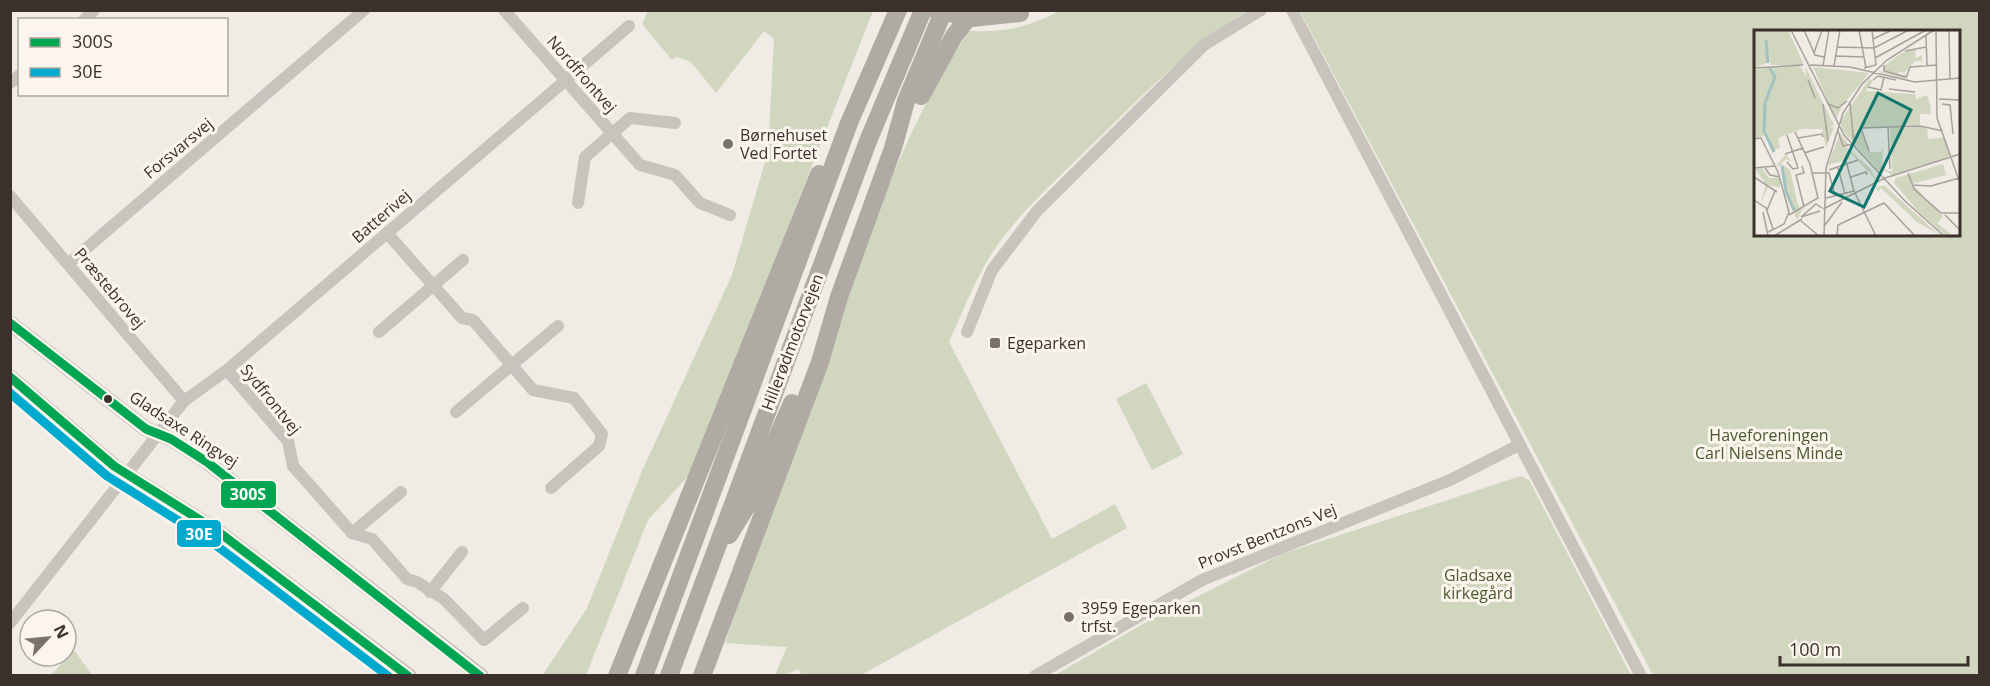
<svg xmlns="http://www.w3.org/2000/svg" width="1990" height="686" viewBox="0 0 1990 686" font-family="'Open Sans',sans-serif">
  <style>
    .green { fill: #d1d6bf; fill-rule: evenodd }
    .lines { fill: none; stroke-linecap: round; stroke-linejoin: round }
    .minor { stroke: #c9c3be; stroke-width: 12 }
    .major { stroke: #b8b1ad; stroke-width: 15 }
    .highway { stroke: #afaaa4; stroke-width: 18 }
    .highway-bridge { stroke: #afaaa4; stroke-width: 18 }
    .bus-1-casing { stroke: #fbf5ee; stroke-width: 14 }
    .bus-2-casing { stroke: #fbf5ee; stroke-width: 14 }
    .bus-1 { stroke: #00a651; stroke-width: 9 }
    .bus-2 { stroke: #00a9ce; stroke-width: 9 }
    .poi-dot { fill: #7a716c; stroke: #fbf5ee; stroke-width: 2 }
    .bus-dot { fill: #3b302b; stroke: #fbf5ee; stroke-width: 2 }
    .labels { text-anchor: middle; stroke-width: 6; stroke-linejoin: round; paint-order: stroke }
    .street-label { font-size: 16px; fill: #3b302b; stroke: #fbf5ee }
    .poi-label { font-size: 16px; fill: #3b302b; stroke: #fbf5ee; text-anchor: start }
    .park-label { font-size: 16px; fill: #4a5a2e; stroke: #fbf5ee }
    .inset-river { fill: none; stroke: #a1c2c1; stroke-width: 3 }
    .inset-road { fill: none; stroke: #a8a09b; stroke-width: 1.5 }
    .view { fill: #0f766e; fill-opacity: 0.15; stroke: #0f766e; stroke-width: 3 }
    .inset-edge { fill: none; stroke: #3b302b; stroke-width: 3 }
    .line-badge { stroke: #fbf5ee; stroke-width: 2 }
    .badge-label { font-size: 16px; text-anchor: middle; font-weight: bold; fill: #fff }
  </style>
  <rect width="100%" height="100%" fill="#f0ebe5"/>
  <g class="green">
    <path d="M 648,11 L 873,11 L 691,473 L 648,520 L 586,675 L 542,676 L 587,608 L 642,471 L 732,275 L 768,152 L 774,39 L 764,31 L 716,93 L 691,62 L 677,57 L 672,60 L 642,24 Z"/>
    <path d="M 1059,11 L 1248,11 C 1191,45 1146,92 1099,138 C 1064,172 1027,205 998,244 C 977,274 964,309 949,342 L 1052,539 L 1115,504 L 1127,528 L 861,675 L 802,675 L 798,669 L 785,675 L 775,675 L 787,647 L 725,643 C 760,542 796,442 831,342 C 869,234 905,126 969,31 C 1005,32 1027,28 1059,11 Z"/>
    <path d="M 1300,11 L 1979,11 L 1979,675 L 1653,675 ZM 1756,32 L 1958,32 L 1958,234 L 1756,234 Z"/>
    <path d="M 1146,383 L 1183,454 L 1152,470 L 1116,399 Z"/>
    <path d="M 1521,476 L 1529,480 L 1631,675 L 1055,675 L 1143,624 L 1282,554 Z"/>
    <path d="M 74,650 L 92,675 L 49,675 L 53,673 Z"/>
  </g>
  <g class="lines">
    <g class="minor">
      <path d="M 504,10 L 640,165 L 675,175 L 700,203 L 730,215"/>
      <path d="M 1292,10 L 1641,676"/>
      <path d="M 84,20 L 94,10"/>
      <path d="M 10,83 L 20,75"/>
      <path d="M 10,196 L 184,401"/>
      <path d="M 578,203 L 585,157 L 630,118 L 675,123"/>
      <path d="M 387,233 L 462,318 L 473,320 L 533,390 L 574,398 L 602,434 L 599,446 L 551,488"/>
      <path d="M 68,264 L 364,10"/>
      <path d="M 379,332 L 463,260"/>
      <path d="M 967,332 L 992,270 L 1037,211 L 1204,45 L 1261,10"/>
      <path d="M 227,370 L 288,441 L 293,466 L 352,533 L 372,539 L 407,579 L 417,582 L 444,599 L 484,640 L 523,608"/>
      <path d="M 456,412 L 558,326"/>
      <path d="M 352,533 L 401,492"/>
      <path d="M 430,592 L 462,552"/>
      <path d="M 10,623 L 184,401 L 227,370 L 629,26"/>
      <path d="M 1035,676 L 1202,580 L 1450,480 L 1519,445"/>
    </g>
    <g class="major">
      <path d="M 10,323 L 146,429 L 171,439 L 207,462 L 481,676"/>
      <path d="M 10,377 L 114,466 L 216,530 L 409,676"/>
    </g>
    <g class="highway">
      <path d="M 921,96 L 954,36 L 974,10"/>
      <path d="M 729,535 L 748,504 L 792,403"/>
      <path d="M 617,676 L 819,174"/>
      <path d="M 644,676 L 849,123 L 898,10"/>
      <path d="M 669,676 L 868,141 L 923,10"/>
      <path d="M 702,676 L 820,362 L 839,297 L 893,148 L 906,101 L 944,10"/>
    </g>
    <path class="highway-bridge" d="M 936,10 L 971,18 L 1020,13"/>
    <defs>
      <g id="bus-1">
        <path d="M 10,323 L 146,429 L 171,439 L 207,462 L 480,676"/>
        <path d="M 10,377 L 114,466 L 216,530 L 408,676"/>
      </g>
      <path id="bus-2" d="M 10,393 L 107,476 L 209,540 L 388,676"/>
    </defs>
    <use href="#bus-1" class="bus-1-casing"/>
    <use href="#bus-2" class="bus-2-casing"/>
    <use href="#bus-1" class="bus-1"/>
    <use href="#bus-2" class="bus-2"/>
  </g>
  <g class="poi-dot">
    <circle cx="728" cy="144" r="6"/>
    <rect x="989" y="337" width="12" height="12" rx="3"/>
    <circle cx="1069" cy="617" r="6"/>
  </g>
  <circle class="bus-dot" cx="108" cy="399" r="5"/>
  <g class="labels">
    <g class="street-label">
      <text transform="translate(582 74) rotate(49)" y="6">Nordfrontvej</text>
      <text transform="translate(178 148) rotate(-40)" y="6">Forsvarsvej</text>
      <text transform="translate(381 216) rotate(-41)" y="6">Batterivej</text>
      <text transform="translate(110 288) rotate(50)" y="6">Præstebrovej</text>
      <text transform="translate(792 342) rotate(-69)" y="6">Hillerødmotorvejen</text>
      <text transform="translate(271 399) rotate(51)" y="6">Sydfrontvej</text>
      <text transform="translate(184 429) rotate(33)" y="6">Gladsaxe Ringvej</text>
      <text transform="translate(1267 536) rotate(-22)" y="6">Provst Bentzons Vej</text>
    </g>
    <g class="poi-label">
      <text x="740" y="141">Børnehuset<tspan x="740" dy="18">Ved Fortet</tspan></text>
      <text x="1007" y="349">Egeparken</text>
      <text x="1081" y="614">3959 Egeparken<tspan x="1081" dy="18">trfst.</tspan></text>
    </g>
    <g class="park-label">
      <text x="1769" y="441">Haveforeningen<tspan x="1769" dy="18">Carl Nielsens Minde</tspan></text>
      <text x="1478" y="581">Gladsaxe<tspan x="1478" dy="18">kirkegård</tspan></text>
    </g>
  </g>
  <g transform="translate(1754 30)">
    <rect width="206" height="206" fill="#f0ebe5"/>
    <path d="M 0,0 L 34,0 L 50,35 L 17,35 L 12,13 L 13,33 L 0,38 ZM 162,20 L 161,28 L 168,25 L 168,31 L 161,31 L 150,43 L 145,41 L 145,46 L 152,44 L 151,49 L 122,41 L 129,42 L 129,37 L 147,23 ZM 46,36 L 52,46 L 51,36 L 80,95 L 75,98 L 80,97 L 72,118 L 68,99 L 47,99 L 24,108 L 26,118 L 20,120 L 11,98 L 12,74 L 19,56 L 11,75 L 10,102 L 12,105 L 0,109 L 0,40 L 15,37 L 21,50 L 19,37 ZM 59,37 L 115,43 L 88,76 L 82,90 ZM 115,49 L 119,51 L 112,61 L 161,64 L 162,69 L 173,65 L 176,74 L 177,84 L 166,84 L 166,95 L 106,98 L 116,122 L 127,122 L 129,118 L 128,138 L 138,142 L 136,98 L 167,97 L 173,99 L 174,109 L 191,107 L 196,126 L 138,145 L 127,138 L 125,141 L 89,101 L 86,92 ZM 86,103 L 96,116 L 92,117 L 116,138 L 123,151 L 97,124 L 95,129 L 74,135 ZM 32,124 L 37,132 L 32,129 L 27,134 L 36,140 L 44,175 L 47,180 L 62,172 L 48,180 L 43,190 L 30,160 L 31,146 L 27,136 L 22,136 ZM 189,134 L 192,145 L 158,154 L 189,186 L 183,193 L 198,205 L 191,205 L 165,182 L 140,153 L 142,148 ZM 8,138 L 15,148 L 26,148 L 26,158 L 15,155 L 7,172 L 12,154 L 1,139 ZM 126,156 L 131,156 L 185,205 L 163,192 L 127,158 L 124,161 L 128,169 L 122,158 Z" fill="#d1d6bf"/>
    <path class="inset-river" d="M 12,10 L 14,33M 16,38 L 21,47 L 11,73 L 10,101 L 20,122M 28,136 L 32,162 L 40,180"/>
    <path class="inset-road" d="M 37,0 L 90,105 L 151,171 L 190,206M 50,0 L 61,25 L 70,27M 105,0 L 112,38M 182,0 L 183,88 L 206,153M 195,0 L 196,49M 172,6 L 173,36M 119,9 L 138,0M 83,17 L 120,18 L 155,0M 151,21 L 172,17M 60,23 L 68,0M 81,26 L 110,27M 121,28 L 172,0M 56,35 L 96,37 L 161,52 L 206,48M 130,35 L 130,41 L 152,47M 69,36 L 75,0M 80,36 L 86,0M 0,38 L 49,35M 110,38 L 122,35 L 118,0M 152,48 L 156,37 L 183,35M 54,50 L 61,68M 119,50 L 124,46 L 142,50M 114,57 L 127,60 L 130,47M 135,59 L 161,62M 185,69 L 206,70M 96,73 L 100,114M 69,74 L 74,111M 74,74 L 84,78 L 93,71M 188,74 L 196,75 L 199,104M 134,97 L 136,139M 84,101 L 89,116 L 100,114M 33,105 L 44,138 L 39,139 L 33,132M 44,108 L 68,104 L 69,107M 0,109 L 7,108 L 24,142 L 35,182 L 30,194 L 14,202M 115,121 L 107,98 L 166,96 L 189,101M 50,123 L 70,117M 31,124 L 49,118M 92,131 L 100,161 L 122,206M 48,136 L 50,143 L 42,145 L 50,177M 0,138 L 21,136M 11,138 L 16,145 L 26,147M 84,138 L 91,164M 75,140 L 104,130M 59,143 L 75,143 L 81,166M 154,143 L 160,159 L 187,183 L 206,183M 0,147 L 23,162M 97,147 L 112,142 L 113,145M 158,155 L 177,156 L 205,148M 72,168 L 100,161M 0,170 L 12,178 L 19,199M 69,179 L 131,148 L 206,124M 13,180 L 21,161M 66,181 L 47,187 L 62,174 L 68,178M 9,182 L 14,206M 35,185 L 64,168 L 56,134 L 41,102M 191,185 L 206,200M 47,191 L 65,206M 71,195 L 88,172M 20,206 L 48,189M 70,206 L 72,138 L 89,83 L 108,54 L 133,30 L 180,0M 83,206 L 84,195 L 130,173 L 161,206"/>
    <path class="view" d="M 124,63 L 157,80 L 110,177 L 76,161 Z"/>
    <rect width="206" height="206" class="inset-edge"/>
  </g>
  <g class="line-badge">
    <rect x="220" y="480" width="57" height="29" rx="6" fill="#00a651"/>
    <rect x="176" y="519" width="46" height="29" rx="6" fill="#00a9ce"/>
  </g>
  <g class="badge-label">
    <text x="248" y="500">300S</text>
    <text x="199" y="540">30E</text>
  </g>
  <rect width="1990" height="686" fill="none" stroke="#3b302b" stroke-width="24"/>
  <rect x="18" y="18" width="210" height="78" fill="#fbf5ee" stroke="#aea6a0" stroke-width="1.5"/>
  <rect x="30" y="38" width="30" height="9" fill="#00a651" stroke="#aea6a0" stroke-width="1.5"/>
  <text x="72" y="48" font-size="18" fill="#3b302b">300S</text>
  <rect x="30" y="68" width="30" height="9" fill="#00a9ce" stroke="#aea6a0" stroke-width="1.5"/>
  <text x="72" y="78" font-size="18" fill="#3b302b">30E</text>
  <g transform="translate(48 638) rotate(64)"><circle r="28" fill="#fbf5ee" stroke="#aea6a0" stroke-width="1.5"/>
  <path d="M0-4.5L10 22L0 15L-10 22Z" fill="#7a716c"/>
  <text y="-9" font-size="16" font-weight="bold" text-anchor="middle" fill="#3b302b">N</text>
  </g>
  <path d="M1780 656v9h188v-9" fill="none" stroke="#3b302b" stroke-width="3"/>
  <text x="1789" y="656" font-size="18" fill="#3b302b" stroke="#fbf5ee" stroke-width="4.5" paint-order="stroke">100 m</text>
</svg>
